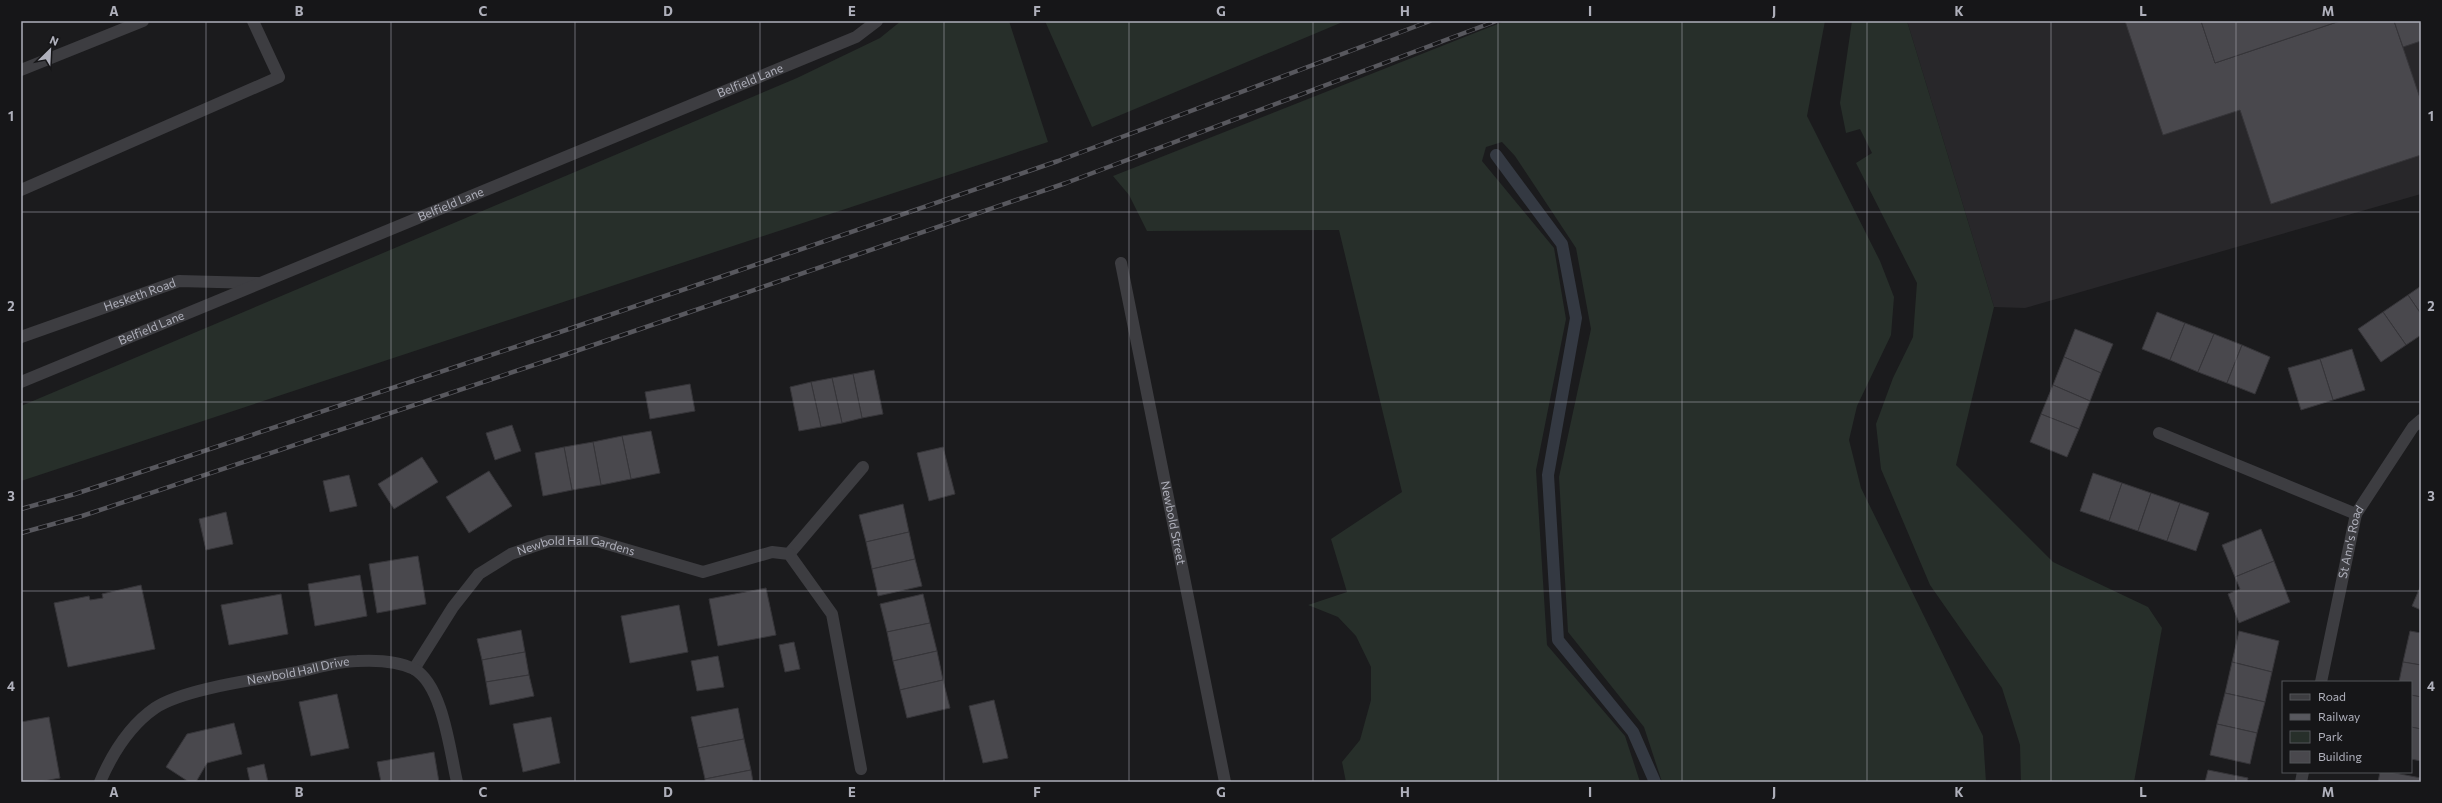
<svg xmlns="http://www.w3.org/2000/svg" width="2442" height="803" viewBox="0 0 2442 803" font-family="Commissioner,sans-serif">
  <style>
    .built { fill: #28272a }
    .green { fill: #272f2a }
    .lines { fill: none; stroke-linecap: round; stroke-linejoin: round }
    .stream { stroke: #343942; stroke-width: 12 }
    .building { fill: #49484d; stroke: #363539 }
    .lane { stroke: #3d3d41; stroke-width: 12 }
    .street { stroke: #3d3d41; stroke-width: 12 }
    .rail-casing { stroke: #58585e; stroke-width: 4.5 }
    .rail { stroke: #161618; stroke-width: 3; stroke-dasharray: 9; stroke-linecap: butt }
    .grid { fill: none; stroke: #afb0bb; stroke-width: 1; stroke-opacity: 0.55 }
    .labels { text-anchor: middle; stroke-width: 3; stroke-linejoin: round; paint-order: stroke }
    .street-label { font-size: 12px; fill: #afb0bb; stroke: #161618 }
    .neatline { fill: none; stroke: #afb0bb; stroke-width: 1.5 }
    .grid-label { font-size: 13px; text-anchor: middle; font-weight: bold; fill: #afb0bb }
  </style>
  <rect width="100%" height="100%" fill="#1b1b1d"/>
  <path class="built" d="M 1907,21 L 2421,21 L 2421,194 L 2025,308 L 1994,307 Z"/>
  <g class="green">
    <path d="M 901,21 L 1009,21 L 1048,142 L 21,481 L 21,406 L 797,78 L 880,38 Z"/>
    <path d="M 1045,21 L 1345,21 L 1092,127 Z"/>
    <path d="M 1505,21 L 1825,21 L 1807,116 L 1880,261 L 1894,297 L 1891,335 L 1857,406 L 1849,440 L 1861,488 L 1983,736 L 1986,782 L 1662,782 L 1644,727 L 1568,632 L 1559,477 L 1591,329 L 1576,248 L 1515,156 L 1502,142 L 1486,147 L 1482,161 L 1554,248 L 1566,319 L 1536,470 L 1547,645 L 1625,736 L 1640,782 L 1346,782 L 1342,762 L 1360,740 L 1371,700 L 1371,667 L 1356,636 L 1338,617 L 1308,605 L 1347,592 L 1331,539 L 1402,492 L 1339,230 L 1147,231 L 1129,195 L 1113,176 Z"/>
    <path d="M 1852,21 L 1907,21 L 1994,307 L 1956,465 L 2053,562 L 2148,607 L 2162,628 L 2134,782 L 2021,782 L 2020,745 L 2002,688 L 1930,585 L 1881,469 L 1876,424 L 1893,378 L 1913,337 L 1917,283 L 1856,163 L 1872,153 L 1860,129 L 1846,133 L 1840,103 Z"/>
  </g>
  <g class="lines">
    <path class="stream" d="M 1496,155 L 1562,244 L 1576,318 L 1548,475 L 1558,640 L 1633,732 L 1655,782"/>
  </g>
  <g class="building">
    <path d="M 2125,21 L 2201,21 L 2215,63 L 2340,21 L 2394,21 L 2421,101 L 2421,155 L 2271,204 L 2240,110 L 2163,135 Z"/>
    <path d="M 2201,21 L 2340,21 L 2215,63 Z"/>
    <path d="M 2394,21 L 2421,21 L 2421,41 L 2403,47 Z"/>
    <path d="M 2421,286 L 2421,314 L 2408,295 Z"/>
    <path d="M 2408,295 L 2421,314 L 2421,335 L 2406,345 L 2383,312 Z"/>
    <path d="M 2157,312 L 2185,323 L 2170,360 L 2142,349 Z"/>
    <path d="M 2383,312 L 2406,345 L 2381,362 L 2358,329 Z"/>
    <path d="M 2185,323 L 2214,334 L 2198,372 L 2170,360 Z"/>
    <path d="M 2075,329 L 2113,344 L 2101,373 L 2064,357 Z"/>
    <path d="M 2214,334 L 2242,345 L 2227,383 L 2198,372 Z"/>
    <path d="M 2242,345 L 2270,357 L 2255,394 L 2227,383 Z"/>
    <path d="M 2352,349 L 2365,390 L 2333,400 L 2320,359 Z"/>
    <path d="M 2064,357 L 2101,373 L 2090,401 L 2053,385 Z"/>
    <path d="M 2320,359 L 2333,400 L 2301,410 L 2288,368 Z"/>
    <path d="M 874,370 L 883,414 L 862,418 L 853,374 Z"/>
    <path d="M 853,374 L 862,418 L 842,423 L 832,378 Z"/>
    <path d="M 832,378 L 842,423 L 821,427 L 811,382 Z"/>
    <path d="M 811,382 L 821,427 L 799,431 L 790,387 Z"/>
    <path d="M 690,384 L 695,411 L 650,419 L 645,392 Z"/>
    <path d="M 2053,385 L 2090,401 L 2079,429 L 2041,414 Z"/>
    <path d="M 2041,414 L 2079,429 L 2067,457 L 2030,442 Z"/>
    <path d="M 512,425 L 521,451 L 495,460 L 486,433 Z"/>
    <path d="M 651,431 L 660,473 L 631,479 L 622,436 Z"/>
    <path d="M 622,436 L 631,479 L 601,485 L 593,442 Z"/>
    <path d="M 593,442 L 601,485 L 572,490 L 564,447 Z"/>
    <path d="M 564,447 L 572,490 L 543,496 L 535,453 Z"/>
    <path d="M 943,447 L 955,494 L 929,501 L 917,453 Z"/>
    <path d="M 422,457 L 438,482 L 394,509 L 378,484 Z"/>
    <path d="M 489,471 L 512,506 L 469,533 L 446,497 Z"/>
    <path d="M 2093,473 L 2122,483 L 2109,521 L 2080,511 Z"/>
    <path d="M 349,475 L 357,506 L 330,512 L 323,481 Z"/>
    <path d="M 2122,483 L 2151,493 L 2138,531 L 2109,521 Z"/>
    <path d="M 2151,493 L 2180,503 L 2167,541 L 2138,531 Z"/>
    <path d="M 2180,503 L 2209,513 L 2196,551 L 2167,541 Z"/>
    <path d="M 903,504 L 909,532 L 866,542 L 859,515 Z"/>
    <path d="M 226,512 L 233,544 L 206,550 L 199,519 Z"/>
    <path d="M 2261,529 L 2274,561 L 2235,577 L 2222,545 Z"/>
    <path d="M 909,532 L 915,559 L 872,569 L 866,542 Z"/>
    <path d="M 418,556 L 426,604 L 377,613 L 369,564 Z"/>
    <path d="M 915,559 L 922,586 L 878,596 L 872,569 Z"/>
    <path d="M 2274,561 L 2290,602 L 2239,623 L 2228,594 L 2240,589 L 2235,577 Z"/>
    <path d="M 360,575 L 367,616 L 315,626 L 308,584 Z"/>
    <path d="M 141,585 L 155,649 L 68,667 L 54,603 L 89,596 L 90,600 L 103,598 L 102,594 Z"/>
    <path d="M 2421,585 L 2421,610 L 2412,606 Z"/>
    <path d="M 766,588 L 776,635 L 718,646 L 709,599 Z"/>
    <path d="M 281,594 L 288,634 L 229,645 L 221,605 Z"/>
    <path d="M 923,594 L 930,623 L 887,632 L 880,604 Z"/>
    <path d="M 679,605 L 688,652 L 630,663 L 621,616 Z"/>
    <path d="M 930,623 L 937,651 L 893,661 L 887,632 Z"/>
    <path d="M 521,630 L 525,652 L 482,660 L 477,639 Z"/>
    <path d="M 2239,631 L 2279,641 L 2272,672 L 2232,662 Z"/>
    <path d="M 2410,631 L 2421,633 L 2421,665 L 2403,662 Z"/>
    <path d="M 794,642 L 800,669 L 785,672 L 779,645 Z"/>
    <path d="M 937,651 L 943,680 L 900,690 L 893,661 Z"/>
    <path d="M 525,652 L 529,675 L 486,682 L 482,660 Z"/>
    <path d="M 718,656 L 724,687 L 697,691 L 691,661 Z"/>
    <path d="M 2232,662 L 2272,672 L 2265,702 L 2225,693 Z"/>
    <path d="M 2403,662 L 2421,665 L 2421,697 L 2411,695 L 2411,682 L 2399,682 Z"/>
    <path d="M 529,675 L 534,696 L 490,705 L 486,682 Z"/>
    <path d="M 943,680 L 950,708 L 907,718 L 900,690 Z"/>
    <path d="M 2225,693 L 2265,702 L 2257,733 L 2217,724 Z"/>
    <path d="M 337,694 L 349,748 L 311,756 L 299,702 Z"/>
    <path d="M 2411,695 L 2421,697 L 2421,729 L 2411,727 Z"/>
    <path d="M 994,700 L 1008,758 L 983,763 L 969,706 Z"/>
    <path d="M 738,708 L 744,739 L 698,748 L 691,717 Z"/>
    <path d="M 49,717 L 60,778 L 39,782 L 21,782 L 21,722 Z"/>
    <path d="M 551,717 L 560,763 L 523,772 L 513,724 Z"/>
    <path d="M 234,723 L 242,754 L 207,763 L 196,782 L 189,782 L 166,767 L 187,734 Z"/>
    <path d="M 2217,724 L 2257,733 L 2250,764 L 2210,755 Z"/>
    <path d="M 2411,727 L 2421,729 L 2421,761 L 2411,759 Z"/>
    <path d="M 744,739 L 751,770 L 705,779 L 698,748 Z"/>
    <path d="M 434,752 L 439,782 L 381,782 L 377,762 Z"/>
    <path d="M 264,764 L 268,782 L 250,782 L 247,768 Z"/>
    <path d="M 751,770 L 753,782 L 705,782 L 705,779 Z"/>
    <path d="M 2208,770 L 2248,778 L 2247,782 L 2205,782 Z"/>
    <path d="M 2380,772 L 2390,772 L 2421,778 L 2420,782 L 2378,782 Z"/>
  </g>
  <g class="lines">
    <path class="lane" d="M 21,190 L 279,77 L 253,21"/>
    <g class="street">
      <path d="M 21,70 L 143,21"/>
      <path id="s1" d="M 1121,263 L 1225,782"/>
      <path id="s2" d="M 21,337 L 179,281 L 258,283"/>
      <path id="s3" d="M 21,382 L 856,37 L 877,21"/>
      <path d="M 2159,433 L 2356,514"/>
      <path d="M 789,554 L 863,467"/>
      <path id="s4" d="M 414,669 L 453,607 L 479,574 L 511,554 L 549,541 L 597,541 L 703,572 L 772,552 L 789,554 L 832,614 L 861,769"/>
      <path id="s5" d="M 2321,682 L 2356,514 L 2413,427 L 2421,420"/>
      <path id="s6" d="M 100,782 C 112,754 129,726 155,708 C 185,688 261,679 298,672 C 317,668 338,661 357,661 C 375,660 398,661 414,669 C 443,685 450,752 457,782"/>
      <path d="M 2301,782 L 2303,772"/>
    </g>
    <defs>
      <g id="rail">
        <path d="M 21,509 L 75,494 L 566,330 L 1058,161 L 1430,21"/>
        <path d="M 21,533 L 82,516 L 573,352 L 1066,183 L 1496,21"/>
      </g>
    </defs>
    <use href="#rail" class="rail-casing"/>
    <use href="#rail" class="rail"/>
  </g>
  <path class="grid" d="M 206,21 L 206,782M 391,21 L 391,782M 575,21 L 575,782M 760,21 L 760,782M 944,21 L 944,782M 1129,21 L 1129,782M 1313,21 L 1313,782M 1498,21 L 1498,782M 1682,21 L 1682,782M 1867,21 L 1867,782M 2051,21 L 2051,782M 2236,21 L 2236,782M 21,212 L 2421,212M 21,402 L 2421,402M 21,591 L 2421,591"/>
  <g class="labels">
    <g class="street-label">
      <text dy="4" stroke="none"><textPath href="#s3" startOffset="789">Belfield Lane</textPath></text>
      <text dy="4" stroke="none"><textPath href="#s3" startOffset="465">Belfield Lane</textPath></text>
      <text dy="4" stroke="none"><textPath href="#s2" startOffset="126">Hesketh Road</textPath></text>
      <text dy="4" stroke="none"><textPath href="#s3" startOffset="141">Belfield Lane</textPath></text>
      <text dy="4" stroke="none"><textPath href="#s1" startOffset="265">Newbold Street</textPath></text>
      <text dy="4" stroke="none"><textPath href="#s5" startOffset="143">St Ann's Road</textPath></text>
      <text dy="4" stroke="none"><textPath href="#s4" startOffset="220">Newbold Hall Gardens</textPath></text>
      <text dy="4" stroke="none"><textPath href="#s6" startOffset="242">Newbold Hall Drive</textPath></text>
    </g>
  </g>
  <rect width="2442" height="803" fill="none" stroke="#161618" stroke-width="44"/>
  <rect x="2282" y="681" width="130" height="92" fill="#161618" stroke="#535459"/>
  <rect x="2290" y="694" width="20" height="6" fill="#3d3d41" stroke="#535459"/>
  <text x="2318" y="701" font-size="12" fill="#afb0bb">Road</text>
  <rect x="2290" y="714" width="20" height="6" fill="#58585e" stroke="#535459"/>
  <text x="2318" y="721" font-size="12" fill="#afb0bb">Railway</text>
  <rect x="2290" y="731" width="20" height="12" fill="#272f2a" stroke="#535459"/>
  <text x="2318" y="741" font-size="12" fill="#afb0bb">Park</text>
  <rect x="2290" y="751" width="20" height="12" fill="#49484d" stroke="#535459"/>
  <text x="2318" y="761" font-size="12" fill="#afb0bb">Building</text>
  <g transform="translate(50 50) rotate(24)" stroke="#161618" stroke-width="3" paint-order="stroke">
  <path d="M0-3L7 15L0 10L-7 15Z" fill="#afb0bb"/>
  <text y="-6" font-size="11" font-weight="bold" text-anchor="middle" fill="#afb0bb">N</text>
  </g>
  <rect x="22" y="22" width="2398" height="759" class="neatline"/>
  <g class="grid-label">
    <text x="114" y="16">A</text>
    <text x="299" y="16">B</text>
    <text x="483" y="16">C</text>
    <text x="668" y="16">D</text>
    <text x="852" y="16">E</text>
    <text x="1037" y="16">F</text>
    <text x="1221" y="16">G</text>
    <text x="1405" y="16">H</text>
    <text x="1590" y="16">I</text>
    <text x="1774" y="16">J</text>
    <text x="1959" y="16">K</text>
    <text x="2143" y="16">L</text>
    <text x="2328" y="16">M</text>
    <text x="11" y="121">1</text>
    <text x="2431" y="121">1</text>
    <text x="11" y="311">2</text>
    <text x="2431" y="311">2</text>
    <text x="11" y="501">3</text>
    <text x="2431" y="501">3</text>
    <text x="11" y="691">4</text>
    <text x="2431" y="691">4</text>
    <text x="114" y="797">A</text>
    <text x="299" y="797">B</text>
    <text x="483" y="797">C</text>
    <text x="668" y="797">D</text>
    <text x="852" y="797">E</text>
    <text x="1037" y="797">F</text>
    <text x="1221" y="797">G</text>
    <text x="1405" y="797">H</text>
    <text x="1590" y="797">I</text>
    <text x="1774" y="797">J</text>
    <text x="1959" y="797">K</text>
    <text x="2143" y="797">L</text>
    <text x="2328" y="797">M</text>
  </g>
</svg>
